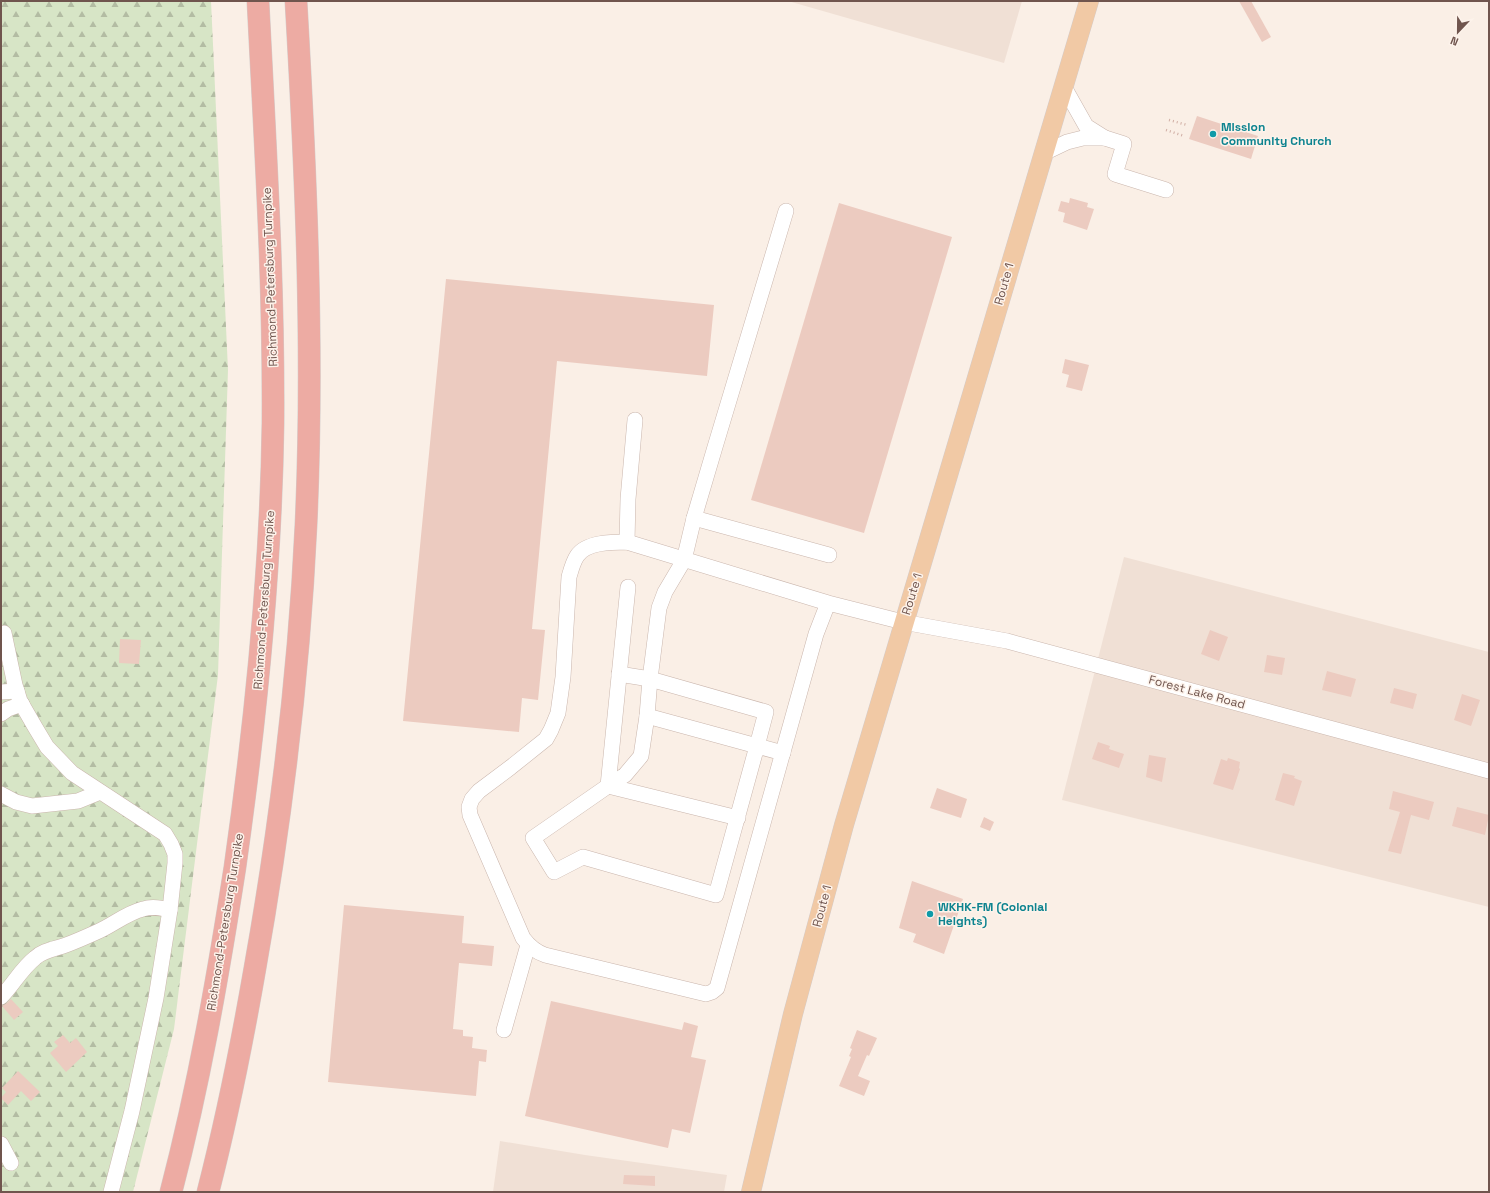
<svg xmlns="http://www.w3.org/2000/svg" width="1490" height="1193" viewBox="0 0 1490 1193" font-family="'Space Grotesk',sans-serif">
  <style>
    .residential { fill: #f0e0d5 }
    .forest { fill: url(#forest-firs) }
    .building { fill: #eccbc0 }
    .lines { fill: none; stroke-linecap: round; stroke-linejoin: round }
    .minor-casing { stroke: #cab6ad; stroke-width: 16 }
    .major-casing { stroke: #d4ccca; stroke-width: 20 }
    .highway-casing { stroke: #d4ccca; stroke-width: 23 }
    .path { stroke: #d0aea4; stroke-width: 2.5; stroke-dasharray: 1 3; stroke-linecap: butt }
    .minor { stroke: #fff; stroke-width: 15 }
    .major { stroke: #f1c9a5; stroke-width: 19 }
    .highway { stroke: #edaba3; stroke-width: 22 }
    .culture-dot { fill: #0f9aa8; stroke: #fdf3eb; stroke-width: 1.5 }
    .labels { text-anchor: middle; stroke-width: 3; stroke-linejoin: round; paint-order: stroke }
    .culture-label { font-size: 12px; font-weight: bold; fill: #0d838f; stroke: #fdf3eb; text-anchor: start }
    .street-label { font-size: 12px; fill: #70554e; stroke: #fdf3eb }
  </style>
  <defs>
    <pattern id="forest-firs" width="22" height="20" patternUnits="userSpaceOnUse"><rect width="22" height="20" fill="#d7e5c6"/><path d="M5 1l3.5 6h-7zM16 11l3.5 6h-7z" fill="#b3bca3"/></pattern>
  </defs>
  <rect width="100%" height="100%" fill="#faefe6"/>
  <g class="residential">
    <path d="M 788,1 L 1022,1 L 1004,63 Z"/>
    <path d="M 1124,557 L 1489,652 L 1489,907 L 1062,800 Z"/>
    <path d="M 500,1141 L 585,1155 L 727,1175 L 724,1192 L 493,1192 Z"/>
  </g>
  <path class="forest" d="M 1,1 L 211,1 L 228,370 L 218,675 L 174,1029 L 133,1192 L 1,1192 Z"/>
  <g class="building">
    <path d="M 1239,1 L 1251,1 L 1271,37 L 1262,42 Z"/>
    <path d="M 1197,116 L 1258,136 L 1251,159 L 1189,139 Z"/>
    <path d="M 1070,198 L 1088,203 L 1087,207 L 1094,209 L 1087,230 L 1063,222 L 1065,213 L 1058,211 L 1061,201 L 1069,203 Z"/>
    <path d="M 839,203 L 952,237 L 864,533 L 751,500 Z"/>
    <path d="M 446,279 L 714,305 L 707,376 L 557,361 L 532,629 L 545,630 L 538,700 L 522,698 L 519,732 L 403,721 Z"/>
    <path d="M 1065,359 L 1089,365 L 1082,391 L 1066,387 L 1069,375 L 1062,373 Z"/>
    <path d="M 1210,630 L 1228,637 L 1219,661 L 1201,654 Z"/>
    <path d="M 120,639 L 141,640 L 139,664 L 119,663 Z"/>
    <path d="M 1267,655 L 1285,658 L 1282,675 L 1264,672 Z"/>
    <path d="M 1327,671 L 1356,679 L 1351,697 L 1322,690 Z"/>
    <path d="M 1394,688 L 1417,694 L 1413,709 L 1390,703 Z"/>
    <path d="M 1462,694 L 1480,700 L 1471,726 L 1454,720 Z"/>
    <path d="M 1098,742 L 1110,746 L 1109,749 L 1124,754 L 1119,768 L 1092,759 Z"/>
    <path d="M 1149,755 L 1166,758 L 1162,782 L 1146,777 Z"/>
    <path d="M 1228,758 L 1240,762 L 1239,768 L 1240,769 L 1233,790 L 1213,784 L 1221,759 L 1227,761 Z"/>
    <path d="M 1283,773 L 1295,776 L 1294,778 L 1302,781 L 1294,806 L 1275,800 Z"/>
    <path d="M 937,788 L 967,799 L 961,818 L 930,808 Z"/>
    <path d="M 1393,791 L 1434,802 L 1429,820 L 1411,815 L 1401,854 L 1388,851 L 1400,812 L 1389,809 Z"/>
    <path d="M 1457,807 L 1489,815 L 1485,835 L 1452,826 Z"/>
    <path d="M 984,817 L 994,822 L 990,831 L 980,827 Z"/>
    <path d="M 912,881 L 963,899 L 944,954 L 913,942 L 916,934 L 899,928 Z"/>
    <path d="M 344,905 L 464,916 L 462,943 L 494,946 L 492,966 L 459,963 L 453,1029 L 463,1030 L 463,1036 L 473,1037 L 472,1048 L 487,1050 L 486,1062 L 479,1061 L 476,1096 L 328,1082 Z"/>
    <path d="M 11,999 L 23,1012 L 14,1020 L 2,1006 L 7,1003 Z"/>
    <path d="M 551,1001 L 682,1030 L 684,1022 L 698,1026 L 691,1057 L 706,1060 L 690,1133 L 672,1129 L 668,1148 L 525,1116 Z"/>
    <path d="M 857,1030 L 877,1038 L 869,1056 L 867,1055 L 858,1076 L 870,1081 L 864,1096 L 839,1086 L 851,1057 L 849,1056 L 852,1049 L 850,1048 Z"/>
    <path d="M 63,1035 L 70,1043 L 76,1038 L 87,1052 L 66,1072 L 50,1053 L 58,1046 L 54,1042 Z"/>
    <path d="M 18,1071 L 40,1092 L 31,1101 L 21,1091 L 8,1105 L 1,1098 L 6,1092 L 2,1088 Z"/>
    <path d="M 624,1175 L 655,1176 L 655,1186 L 623,1184 Z"/>
  </g>
  <g class="lines">
    <defs>
      <g id="minor">
        <path d="M 1105,138 L 1124,144 L 1115,174 L 1166,190"/>
        <path d="M 1044,153 L 1067,142 L 1083,138 L 1105,138 L 1086,126 L 1064,87"/>
        <path d="M 694,518 L 829,555"/>
        <path d="M 627,542 L 628,499 L 635,420"/>
        <path d="M 628,587 L 608,786 L 533,838 L 554,872 L 583,857 L 716,895 L 757,746 L 783,753"/>
        <path d="M 828,603 L 816,634 L 717,988 L 712,992 L 706,994 L 545,955 C 536,952 529,946 523,938 L 470,815 L 469,807 L 472,799 L 479,791 L 511,767 L 546,739 L 551,730 L 558,713 L 563,677 L 569,577 C 571,570 573,562 577,556 C 586,542 612,542 627,542 L 828,603 L 903,622 L 1007,641 L 1489,771"/>
        <path d="M 4,633 L 15,685 L 20,701 L 35,727 L 47,747 L 72,773 L 165,834 L 171,844 L 175,854 L 175,863 L 170,910 L 156,998 L 132,1111 L 111,1192"/>
        <path d="M 619,674 L 650,679 L 647,716"/>
        <path d="M 1,692 L 17,691"/>
        <path d="M 1,714 L 8,709 L 22,704"/>
        <path d="M 608,786 L 625,775 L 641,756 L 647,716 L 757,746 L 766,712 L 650,679 L 659,608 L 665,592 L 684,560 L 694,518 L 715,447 L 786,211"/>
        <path d="M 608,786 L 738,818"/>
        <path d="M 1,794 L 16,802 L 32,806 L 78,801 L 100,792"/>
        <path d="M 1,997 C 13,985 21,969 35,958 C 43,950 55,949 66,945 C 77,941 88,936 99,931 C 114,924 127,913 143,909 C 152,906 161,908 170,910"/>
        <path d="M 504,1030 L 528,945"/>
        <path d="M 1,1144 L 11,1163"/>
      </g>
      <path id="major" d="M 751,1192 L 793,1014 L 844,825 L 1089,1"/>
      <g id="highway">
        <path d="M 171,1192 C 199,1085 218,976 235,867 C 256,719 271,572 273,423 C 274,282 265,142 258,1"/>
        <path d="M 208,1192 C 227,1118 242,1043 255,968 C 281,822 299,674 306,525 C 314,351 306,175 296,1"/>
      </g>
    </defs>
    <use href="#minor" class="minor-casing"/>
    <use href="#major" class="major-casing"/>
    <use href="#highway" class="highway-casing"/>
    <g class="path">
      <path d="M 1169,120 L 1187,125"/>
      <path d="M 1166,130 L 1184,136"/>
    </g>
    <use href="#minor" class="minor"/>
    <use href="#major" class="major"/>
    <use href="#highway" class="highway"/>
  </g>
  <g class="culture-dot">
    <circle cx="1213" cy="134" r="4"/>
    <circle cx="930" cy="914" r="4"/>
  </g>
  <g class="labels">
    <g class="culture-label">
      <text x="1221" y="131">Mission<tspan x="1221" dy="14">Community Church</tspan></text>
      <text x="938" y="911">WKHK-FM (Colonial<tspan x="938" dy="14">Heights)</tspan></text>
    </g>
    <g class="street-label">
      <text transform="translate(270 277) rotate(-92)" y="4">Richmond-Petersburg Turnpike</text>
      <text transform="translate(1004 284) rotate(-74)" y="4">Route 1</text>
      <text transform="translate(912 594) rotate(-73)" y="4">Route 1</text>
      <text transform="translate(264 600) rotate(-86)" y="4">Richmond-Petersburg Turnpike</text>
      <text transform="translate(1197 692) rotate(15)" y="4">Forest Lake Road</text>
      <text transform="translate(822 906) rotate(-75)" y="4">Route 1</text>
      <text transform="translate(225 922) rotate(-81)" y="4">Richmond-Petersburg Turnpike</text>
    </g>
  </g>
  <rect width="1490" height="1193" fill="none" stroke="#70554e" stroke-width="4"/>
  <g transform="translate(1458 32) rotate(202)" stroke="#fdf3eb" stroke-width="3" paint-order="stroke">
  <path d="M0-3L7 15L0 10L-7 15Z" fill="#70554e"/>
  <text y="-6" font-size="11" font-weight="bold" text-anchor="middle" fill="#70554e">N</text>
  </g>
</svg>
